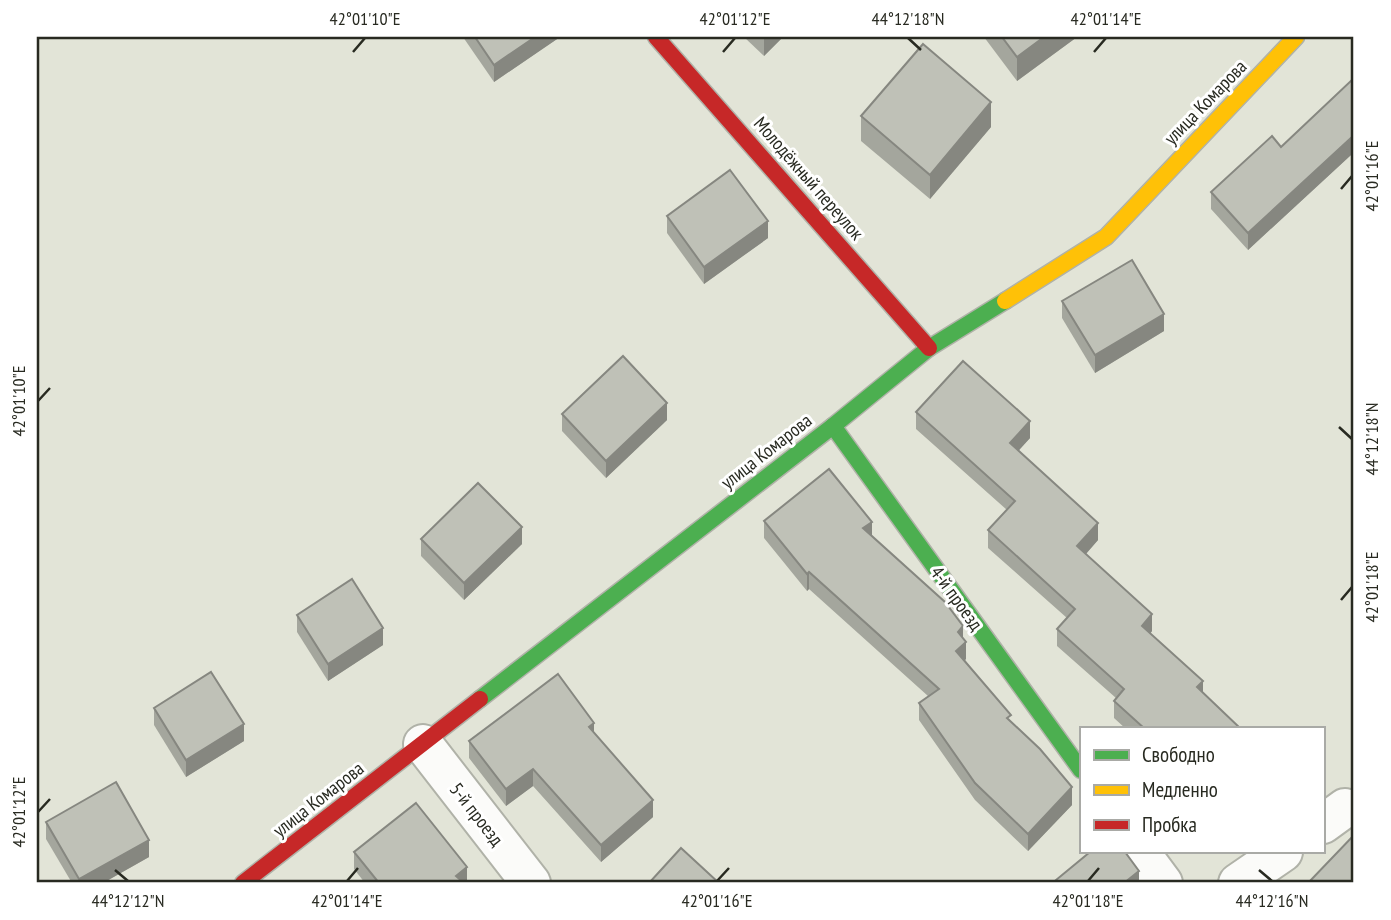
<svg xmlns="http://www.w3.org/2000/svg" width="1391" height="920" viewBox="0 0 1391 920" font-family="'PT Sans Narrow',sans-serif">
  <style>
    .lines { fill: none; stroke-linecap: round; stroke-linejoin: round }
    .street-casing { stroke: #b0b2a8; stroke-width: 42 }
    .fast-casing { stroke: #b0b2a8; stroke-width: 19 }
    .slow-casing { stroke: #b0b2a8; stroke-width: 19 }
    .jam-casing { stroke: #b0b2a8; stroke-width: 19 }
    .street { stroke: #fbfbf9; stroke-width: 38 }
    .fast { stroke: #4caf50; stroke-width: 16 }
    .slow { stroke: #ffc107; stroke-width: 16 }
    .jam { stroke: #c62828; stroke-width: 16 }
    .wall { fill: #a4a69d }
    .shaded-wall { fill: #868780 }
    .building { fill: #bfc1b7; stroke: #868780; stroke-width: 2 }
    .ticks { fill: none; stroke: #282a21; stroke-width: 2.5 }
    .labels { text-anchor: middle; stroke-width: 6; stroke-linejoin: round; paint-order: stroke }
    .street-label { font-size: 19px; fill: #282a21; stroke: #fff }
    .neatline { fill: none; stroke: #282a21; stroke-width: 2.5 }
    .ticks-label { font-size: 18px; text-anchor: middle; fill: #282a21 }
  </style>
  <rect width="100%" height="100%" fill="#e2e4d7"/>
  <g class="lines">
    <defs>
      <g id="street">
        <path d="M 423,744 L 531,883"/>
        <path d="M 1323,824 L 1345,808"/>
        <path d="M 1140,852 L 1163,883"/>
        <path d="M 1238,883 L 1283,852"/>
      </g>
      <g id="fast">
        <path d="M 833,426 L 1081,770"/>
        <path d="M 480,699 L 833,426 L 929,348 L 1005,301"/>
      </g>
      <path id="slow" d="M 1005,301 L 1106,237 L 1296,37"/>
      <g id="jam">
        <path d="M 656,37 L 929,348"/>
        <path d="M 243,883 L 480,699"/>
      </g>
    </defs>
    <use href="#street" class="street-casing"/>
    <use href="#fast" class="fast-casing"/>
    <use href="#slow" class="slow-casing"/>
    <use href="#jam" class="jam-casing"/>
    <use href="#street" class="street"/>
    <use href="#fast" class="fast"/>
    <use href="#slow" class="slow"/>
    <use href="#jam" class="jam"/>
  </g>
  <g class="wall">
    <path d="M 463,37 L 560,37 L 494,82 Z"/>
    <path d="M 744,37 L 783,37 L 764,56 Z"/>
    <path d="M 984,37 L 1077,37 L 1017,81 Z"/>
    <path d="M 1354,78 L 1354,158 L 1351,155 L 1248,250 L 1211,209 L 1211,192 L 1281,147 Z"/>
    <path d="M 861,116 L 991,127 L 930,199 L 861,141 Z"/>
    <path d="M 667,216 L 768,238 L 704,284 L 667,233 Z"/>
    <path d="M 1062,301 L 1164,331 L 1095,373 L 1062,318 Z"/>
    <path d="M 916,412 L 1030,438 L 1018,451 L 1098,540 L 1086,554 L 1152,631 L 1150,634 L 1203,693 L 1241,729 L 1126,729 L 1114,718 L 1114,701 L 1116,698 L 1057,646 L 1057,629 L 1067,618 L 988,548 L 988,530 L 1007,510 L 916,429 Z"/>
    <path d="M 562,414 L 667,420 L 606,478 L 562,431 Z"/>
    <path d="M 764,521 L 872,536 L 963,638 L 966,659 L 965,660 L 1072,805 L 1028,851 L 975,800 L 919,720 L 919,703 L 928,696 L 809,589 L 807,591 L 764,538 Z"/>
    <path d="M 421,539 L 522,544 L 464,600 L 421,556 Z"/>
    <path d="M 297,615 L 383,645 L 328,681 L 297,632 Z"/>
    <path d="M 154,708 L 244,741 L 186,777 L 154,725 Z"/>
    <path d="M 594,733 L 653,817 L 601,862 L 533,786 L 506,806 L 469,758 L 469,741 Z"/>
    <path d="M 46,822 L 149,857 L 103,883 L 72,883 L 46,839 Z"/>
    <path d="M 354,852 L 467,883 L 365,883 L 354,869 Z"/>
  </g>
  <g class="shaded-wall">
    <path d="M 535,37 L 560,37 L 494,82 L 494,65 Z"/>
    <path d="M 766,37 L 783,37 L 764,56 L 764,39 Z"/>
    <path d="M 1044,37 L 1077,37 L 1017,81 L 1017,57 Z"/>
    <path d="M 991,102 L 991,127 L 930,199 L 930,175 Z"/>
    <path d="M 1351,138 L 1351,155 L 1248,250 L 1248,233 Z"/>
    <path d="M 768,221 L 768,238 L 704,284 L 704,267 Z"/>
    <path d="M 1164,314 L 1164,331 L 1095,373 L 1095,355 Z"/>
    <path d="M 667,403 L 667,420 L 606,478 L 606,461 Z"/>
    <path d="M 1030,421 L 1030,438 L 1010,460 L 1010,443 Z"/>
    <path d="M 872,522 L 872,539 L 863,528 Z"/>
    <path d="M 1098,523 L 1098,540 L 1077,564 L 1077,546 Z"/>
    <path d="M 522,527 L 522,544 L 464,600 L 464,583 Z"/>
    <path d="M 809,572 L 809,589 L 807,591 L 807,574 Z"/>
    <path d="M 1152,614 L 1152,631 L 1142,643 L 1142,626 Z"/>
    <path d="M 963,626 L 963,643 L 958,632 Z"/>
    <path d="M 383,628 L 383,645 L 328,681 L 328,664 Z"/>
    <path d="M 966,642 L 966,659 L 956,668 L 956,651 Z"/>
    <path d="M 1203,681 L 1203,698 L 1197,687 Z"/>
    <path d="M 594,723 L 594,740 L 589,727 Z"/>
    <path d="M 244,724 L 244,741 L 186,777 L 186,760 Z"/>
    <path d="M 533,769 L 533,786 L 506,806 L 506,789 Z"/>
    <path d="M 1072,787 L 1072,805 L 1028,851 L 1028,834 Z"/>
    <path d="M 653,800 L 653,817 L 601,862 L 601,845 Z"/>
    <path d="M 149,840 L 149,857 L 103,883 L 79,883 L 79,879 Z"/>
    <path d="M 467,867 L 467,883 L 456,883 L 456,876 Z"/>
    <path d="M 1139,871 L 1139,883 L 1124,883 Z"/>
  </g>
  <g class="building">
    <path d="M 475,37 L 535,37 L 494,65 Z"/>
    <path d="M 1002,37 L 1044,37 L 1017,57 Z"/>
    <path d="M 923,44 L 991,102 L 930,175 L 861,116 Z"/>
    <path d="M 1354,78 L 1354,141 L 1351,138 L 1248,233 L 1211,192 L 1272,136 L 1281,147 Z"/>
    <path d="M 730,170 L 768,221 L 704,267 L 667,216 Z"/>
    <path d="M 1132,260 L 1164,314 L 1095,355 L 1062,301 Z"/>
    <path d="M 623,356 L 667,403 L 606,461 L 562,414 Z"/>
    <path d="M 963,361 L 1030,421 L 1010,443 L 1098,523 L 1077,546 L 1152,614 L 1142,626 L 1203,681 L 1197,687 L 1241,729 L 1145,729 L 1114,701 L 1124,689 L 1057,629 L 1075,609 L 988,530 L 1015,501 L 916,412 Z"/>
    <path d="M 829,469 L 872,522 L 863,528 L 945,602 L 963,626 L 958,632 L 966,642 L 956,651 L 1011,715 L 1007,718 L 1040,749 L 1072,787 L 1028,834 L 975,783 L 919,703 L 939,689 L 809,572 L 807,574 L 764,521 Z"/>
    <path d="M 478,483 L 522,527 L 464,583 L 421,539 Z"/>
    <path d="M 352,579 L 383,628 L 328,664 L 297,615 Z"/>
    <path d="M 211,672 L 244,724 L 186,760 L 154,708 Z"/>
    <path d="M 558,674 L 594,723 L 589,727 L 653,800 L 601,845 L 533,769 L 506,789 L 469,741 Z"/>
    <path d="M 116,782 L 149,840 L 79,879 L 46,822 Z"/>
    <path d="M 416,803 L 467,867 L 456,876 L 464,883 L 379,883 L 354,852 Z"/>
    <path d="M 1354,835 L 1354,883 L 1308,883 Z"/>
    <path d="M 681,848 L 719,883 L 649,883 Z"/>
    <path d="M 1090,852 L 1125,852 L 1139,871 L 1124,883 L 1059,883 L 1056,880 Z"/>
  </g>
  <path class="ticks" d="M 908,38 L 921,50M 353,52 L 365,38M 723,52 L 735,38M 1094,52 L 1106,38M 1341,189 L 1352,176M 38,401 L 50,388M 1339,427 L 1352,439M 1341,600 L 1352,587M 38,812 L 50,799M 115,870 L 128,881M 1259,870 L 1272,881M 347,881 L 358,868M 717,881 L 729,868M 1088,881 L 1099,868"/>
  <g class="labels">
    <g class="street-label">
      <text transform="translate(1205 102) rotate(-46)" y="7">улица Комарова</text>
      <text transform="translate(809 178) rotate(49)" y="7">Молодёжный переулок</text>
      <text transform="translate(766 451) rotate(-38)" y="7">улица Комарова</text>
      <text transform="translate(957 598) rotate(54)" y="7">4-й проезд</text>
      <text transform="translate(318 799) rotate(-38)" y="7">улица Комарова</text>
      <text transform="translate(477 814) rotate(52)" y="7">5-й проезд</text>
    </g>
  </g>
  <rect width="1391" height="920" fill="none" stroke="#ffffff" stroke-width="77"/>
  <rect x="1080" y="727" width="245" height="126" fill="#ffffff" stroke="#a9aaa6" stroke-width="2"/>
  <rect x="1094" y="750" width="35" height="10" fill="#4caf50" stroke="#a9aaa6" stroke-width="2"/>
  <text x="1142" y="762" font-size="21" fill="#282a21">Свободно</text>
  <rect x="1094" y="785" width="35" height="10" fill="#ffc107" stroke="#a9aaa6" stroke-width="2"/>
  <text x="1142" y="797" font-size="21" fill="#282a21">Медленно</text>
  <rect x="1094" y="820" width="35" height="10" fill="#c62828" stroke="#a9aaa6" stroke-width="2"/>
  <text x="1142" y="832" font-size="21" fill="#282a21">Пробка</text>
  <rect x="38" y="38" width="1314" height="843" class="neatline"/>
  <g class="ticks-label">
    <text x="365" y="25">42°01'10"E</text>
    <text x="735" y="25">42°01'12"E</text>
    <text x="908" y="25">44°12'18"N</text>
    <text x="1106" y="25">42°01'14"E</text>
    <text transform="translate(1372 176) rotate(-90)" y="6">42°01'16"E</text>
    <text transform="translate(19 401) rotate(-90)" y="6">42°01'10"E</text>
    <text transform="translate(1372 439) rotate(-90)" y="6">44°12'18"N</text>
    <text transform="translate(1372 587) rotate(-90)" y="6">42°01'18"E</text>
    <text transform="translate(19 812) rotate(-90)" y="6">42°01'12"E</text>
    <text x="128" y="907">44°12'12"N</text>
    <text x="347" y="907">42°01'14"E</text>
    <text x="717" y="907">42°01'16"E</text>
    <text x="1088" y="907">42°01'18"E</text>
    <text x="1272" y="907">44°12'16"N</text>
  </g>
</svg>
